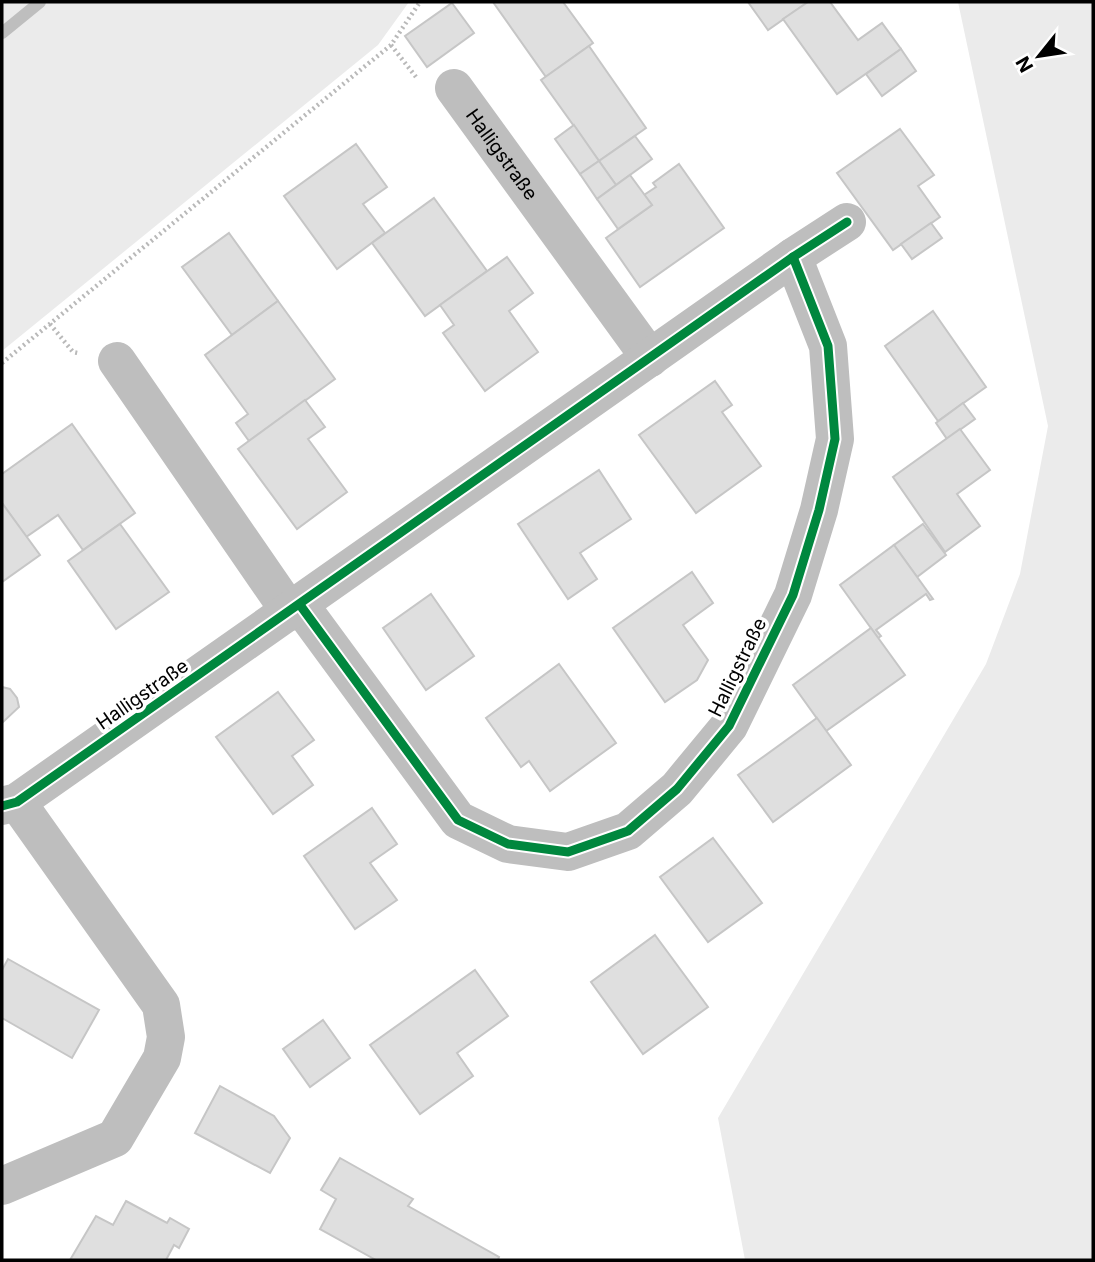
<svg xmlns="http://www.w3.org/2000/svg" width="1095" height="1262" viewBox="0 0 1095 1262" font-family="Inter,sans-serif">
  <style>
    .green { fill: #ebebeb }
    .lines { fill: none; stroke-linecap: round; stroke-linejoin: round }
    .stream { stroke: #bebebe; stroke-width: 12 }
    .building { fill: #dfdfdf; stroke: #c6c6c6; stroke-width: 2 }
    .path { stroke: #b9b9b9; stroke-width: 4.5; stroke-dasharray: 2 3.5; stroke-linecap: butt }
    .street { stroke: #bebebe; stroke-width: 38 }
    .cycleway-casing { stroke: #fff; stroke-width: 13 }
    .cycleway { stroke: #00873e; stroke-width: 9 }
    .labels { text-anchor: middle; stroke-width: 7; stroke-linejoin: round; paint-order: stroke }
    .street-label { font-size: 19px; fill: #000; stroke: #fff }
  </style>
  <rect width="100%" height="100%" fill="#fff"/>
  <g class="green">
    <path d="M 2,2 L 409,2 L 378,45 L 2,351 Z"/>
    <path d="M 958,2 L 1093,2 L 1093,1260 L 745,1260 L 718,1118 L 986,664 L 1020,574 L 1048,426 Z"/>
  </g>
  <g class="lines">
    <path class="stream" d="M 2,33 L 40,2"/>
  </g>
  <g class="building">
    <path d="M 493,2 L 563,2 L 593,43 L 546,77 Z"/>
    <path d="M 748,2 L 808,2 L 768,30 Z"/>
    <path d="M 808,2 L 830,2 L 858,40 L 882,23 L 901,49 L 837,94 L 783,19 Z"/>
    <path d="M 452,3 L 474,33 L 427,67 L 405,36 Z"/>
    <path d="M 589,46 L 646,128 L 599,161 L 541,80 Z"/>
    <path d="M 901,49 L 916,71 L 882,96 L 866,74 Z"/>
    <path d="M 574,125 L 599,161 L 580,174 L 555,139 Z"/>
    <path d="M 900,129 L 934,175 L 918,186 L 940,217 L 893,250 L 837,173 Z"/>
    <path d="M 635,136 L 652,159 L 616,185 L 599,161 Z"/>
    <path d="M 356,144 L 387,187 L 363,204 L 385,233 L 337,269 L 284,196 Z"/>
    <path d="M 599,161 L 616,185 L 597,199 L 580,174 Z"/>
    <path d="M 679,164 L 724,228 L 640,287 L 606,238 L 652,205 L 644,195 L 656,187 L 653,183 Z"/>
    <path d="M 630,175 L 652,205 L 618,229 L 597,199 Z"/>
    <path d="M 434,198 L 487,271 L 425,316 L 372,243 Z"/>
    <path d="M 931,223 L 942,238 L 912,259 L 901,244 Z"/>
    <path d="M 229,233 L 278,301 L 232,335 L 182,267 Z"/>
    <path d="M 507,257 L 533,293 L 509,311 L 538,352 L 485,391 L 443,333 L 454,325 L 440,305 Z"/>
    <path d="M 278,301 L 335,379 L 249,441 L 236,423 L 248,414 L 205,355 Z"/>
    <path d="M 933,311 L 986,387 L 938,421 L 885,346 Z"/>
    <path d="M 715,381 L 732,405 L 722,412 L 761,466 L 696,513 L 639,435 Z"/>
    <path d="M 305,400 L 325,427 L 308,439 L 347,492 L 297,529 L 238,449 Z"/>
    <path d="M 963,403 L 975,419 L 947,439 L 936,423 Z"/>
    <path d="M 72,424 L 135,513 L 83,550 L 58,515 L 26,537 L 2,503 L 2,474 Z"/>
    <path d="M 960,429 L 990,470 L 957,494 L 980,526 L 945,552 L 893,477 Z"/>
    <path d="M 599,470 L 631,519 L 580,553 L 597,579 L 568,599 L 518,524 Z"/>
    <path d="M 2,503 L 40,555 L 2,582 Z"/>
    <path d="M 120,524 L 169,592 L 116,629 L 68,561 Z"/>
    <path d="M 923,524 L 946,555 L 917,577 L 894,545 Z"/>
    <path d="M 894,545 L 933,599 L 930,600 L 926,594 L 876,630 L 881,636 L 878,638 L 840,585 Z"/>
    <path d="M 692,572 L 713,603 L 683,625 L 708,660 L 697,680 L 665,702 L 613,628 Z"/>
    <path d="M 431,594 L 474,656 L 426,690 L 383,628 Z"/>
    <path d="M 871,628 L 905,675 L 826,731 L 793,685 Z"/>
    <path d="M 559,664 L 616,743 L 550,791 L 529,761 L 521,767 L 486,718 Z"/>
    <path d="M 2,687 L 10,689 L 17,698 L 19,707 L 2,723 Z"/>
    <path d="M 278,692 L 314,740 L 292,756 L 313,785 L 273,814 L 216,737 Z"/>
    <path d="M 817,718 L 851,765 L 773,822 L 738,775 Z"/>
    <path d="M 372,808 L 397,844 L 370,863 L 397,900 L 355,929 L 304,856 Z"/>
    <path d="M 713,838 L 762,903 L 708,942 L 660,877 Z"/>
    <path d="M 655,935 L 708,1007 L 643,1054 L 591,982 Z"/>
    <path d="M 8,959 L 99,1010 L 72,1058 L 2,1018 L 2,970 Z"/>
    <path d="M 475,970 L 508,1016 L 457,1053 L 473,1076 L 420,1114 L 370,1045 Z"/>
    <path d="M 323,1020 L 350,1058 L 310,1087 L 283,1049 Z"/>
    <path d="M 220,1086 L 274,1116 L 290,1138 L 270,1173 L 195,1133 Z"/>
    <path d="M 340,1158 L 413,1199 L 408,1206 L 499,1257 L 498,1260 L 376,1260 L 320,1229 L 336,1199 L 321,1190 Z"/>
    <path d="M 126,1201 L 167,1223 L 170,1218 L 189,1229 L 179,1248 L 174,1245 L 166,1260 L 70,1260 L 96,1216 L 113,1225 Z"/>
  </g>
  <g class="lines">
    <g class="path">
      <path d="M 391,45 L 416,77"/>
      <path d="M 50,324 L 73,352 L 78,353"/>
      <path d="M 2,363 L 391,45 L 420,2"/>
    </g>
    <g class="street">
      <path id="s1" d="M 454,88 L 650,358"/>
      <path d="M 117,361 L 290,612"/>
      <path d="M 300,605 L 458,820 L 508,844 L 568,852 L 628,831 L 677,789 L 729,726 L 793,595 L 819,510 L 835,439 L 828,346 L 793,257"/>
      <path d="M 2,806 L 17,802 L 793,257 L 847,222"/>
      <path d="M 2,1186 L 115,1138 L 162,1058 L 166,1037 L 161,1005 L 17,802"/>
    </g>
    <defs>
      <g id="cycleway">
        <path d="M 300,605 L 458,820 L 508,844 L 568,852 L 628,831 L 677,789 L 729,726 L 793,595 L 819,510 L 835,439 L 828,346 L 793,257"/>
        <path d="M 2,806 L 17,802 L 793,257 L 847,222"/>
      </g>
    </defs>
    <use href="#cycleway" class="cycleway-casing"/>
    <use href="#cycleway" class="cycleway"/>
  </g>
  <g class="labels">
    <g class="street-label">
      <text dy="7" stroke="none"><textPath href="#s1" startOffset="82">Halligstraße</textPath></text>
      <text transform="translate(737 667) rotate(-64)" y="7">Halligstraße</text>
      <text transform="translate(142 694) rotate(-35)" y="7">Halligstraße</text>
    </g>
  </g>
  <rect width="1095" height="1262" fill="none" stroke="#000000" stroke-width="7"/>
  <g transform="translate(1039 56) rotate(240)" stroke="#ffffff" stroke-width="5" paint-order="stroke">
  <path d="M0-5L12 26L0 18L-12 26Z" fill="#000000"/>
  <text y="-10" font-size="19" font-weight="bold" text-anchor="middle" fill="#000000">N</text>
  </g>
</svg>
